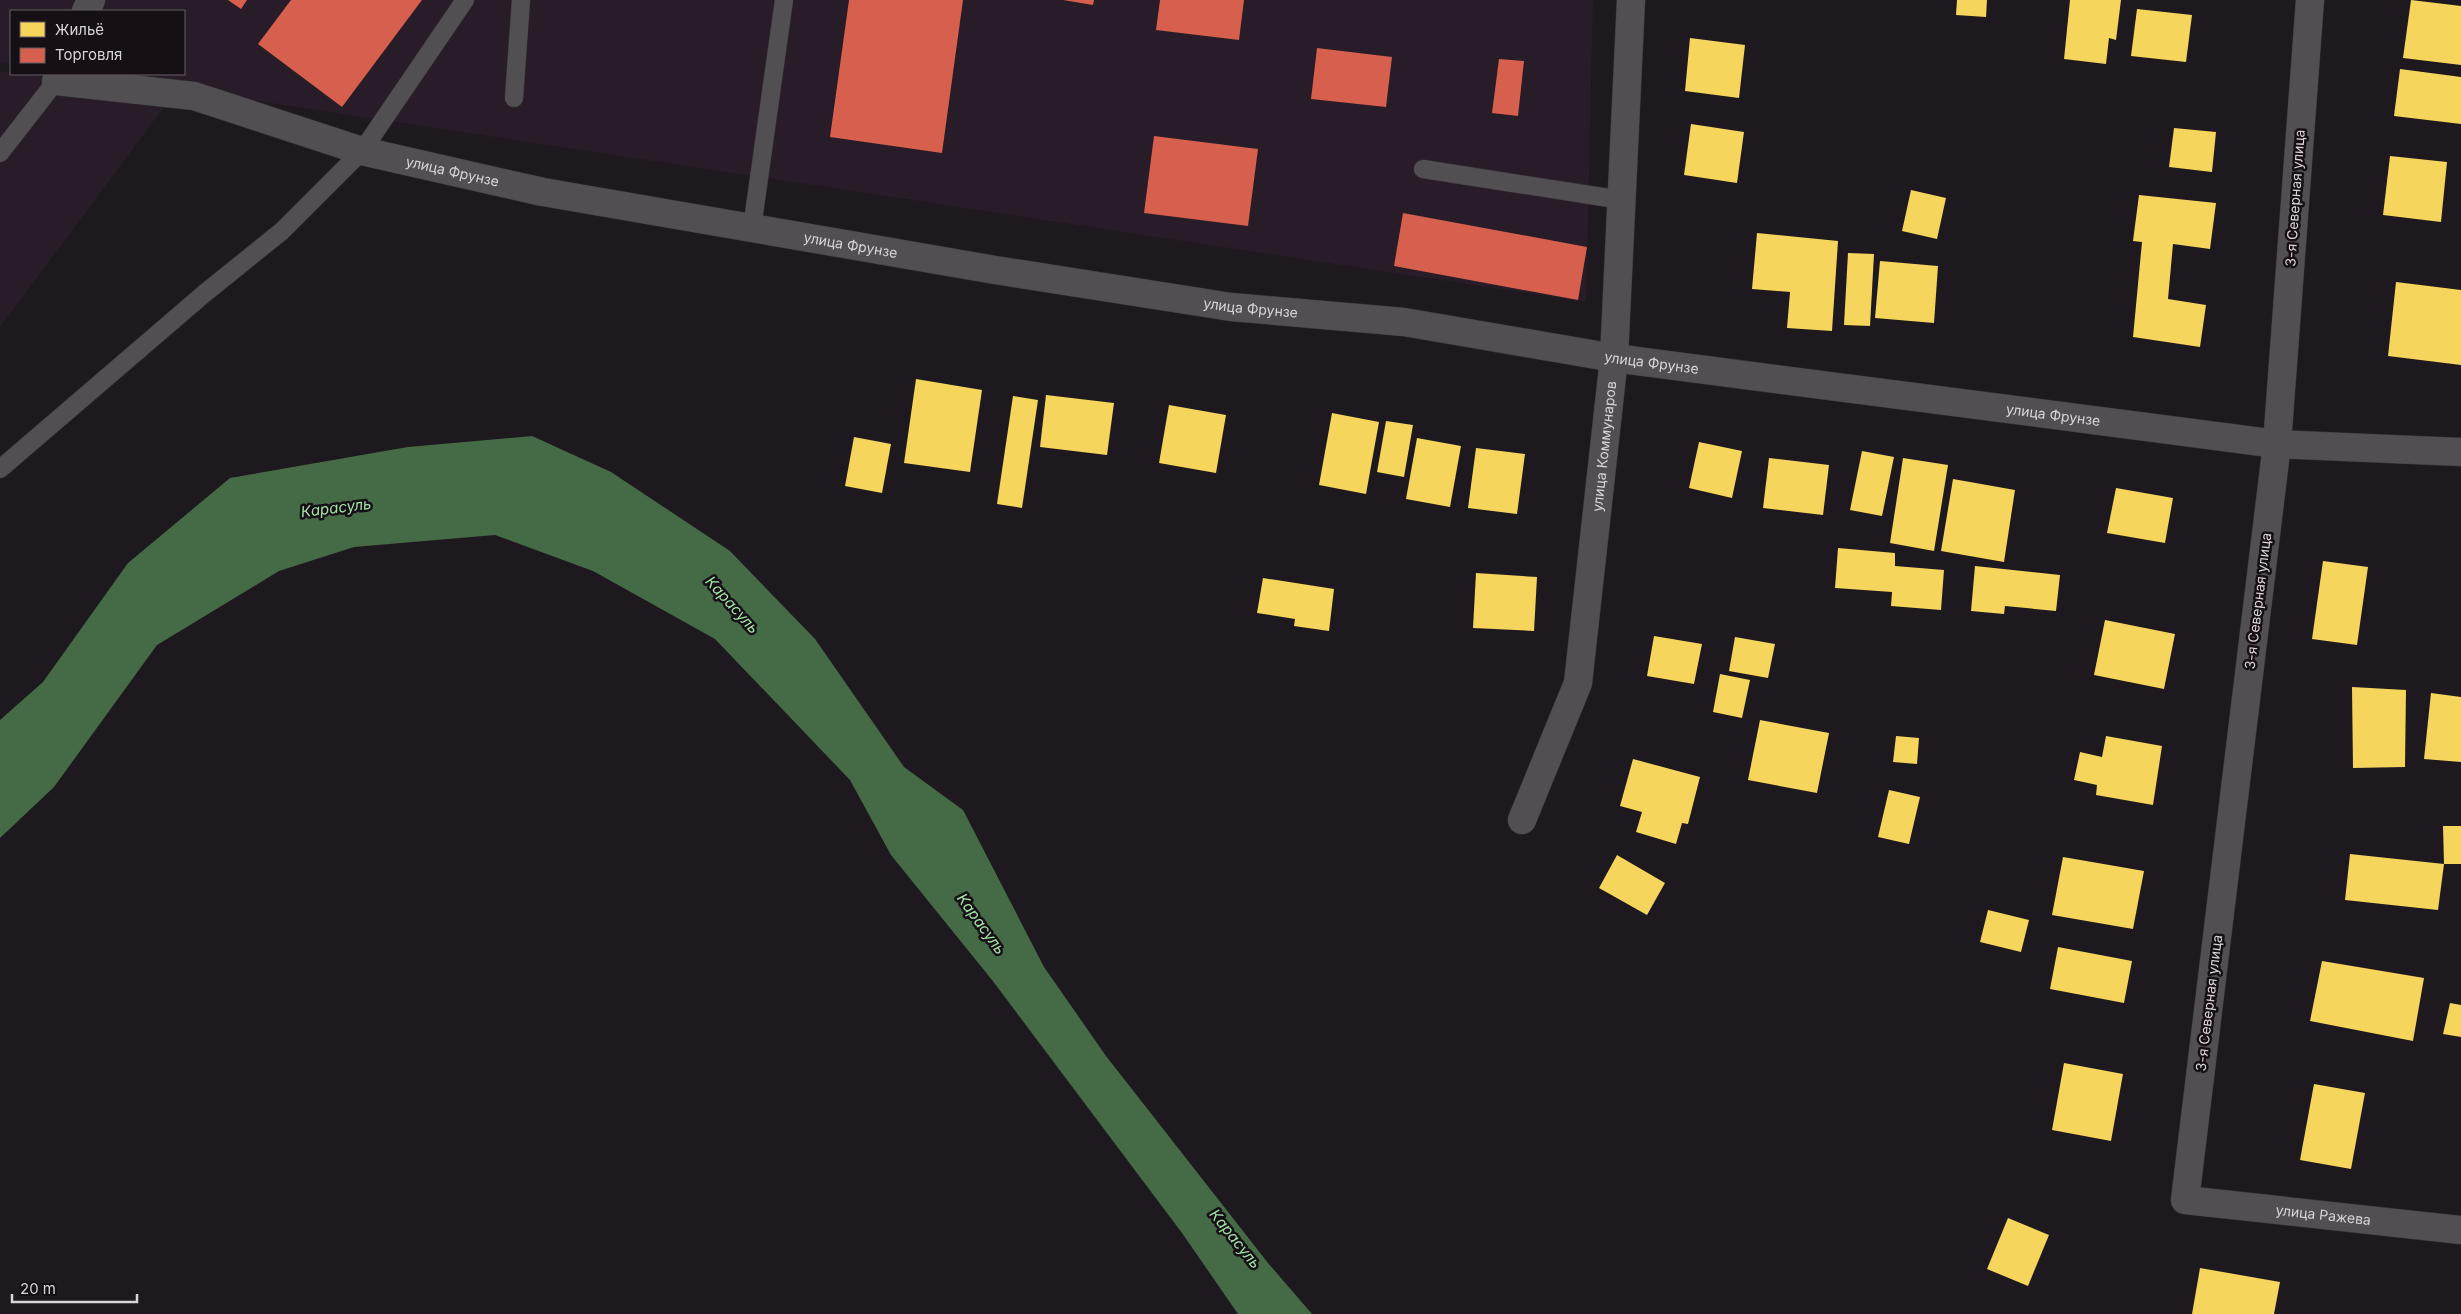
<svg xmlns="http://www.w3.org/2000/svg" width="2461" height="1314" viewBox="0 0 2461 1314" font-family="Inter,sans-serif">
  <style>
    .built { fill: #271c27 }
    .water { fill: #456b46 }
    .homes { fill: #f6d55c }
    .shops { fill: #d6604d }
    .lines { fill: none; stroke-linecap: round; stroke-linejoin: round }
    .lane-casing { stroke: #393639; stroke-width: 19 }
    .street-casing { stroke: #393639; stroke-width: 29 }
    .lane { stroke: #514f51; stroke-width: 18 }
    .street { stroke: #514f51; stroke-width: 28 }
    .labels { text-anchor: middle; stroke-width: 5; stroke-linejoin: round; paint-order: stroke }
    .street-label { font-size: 14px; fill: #d9d4d9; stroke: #160f16 }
    .water-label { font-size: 15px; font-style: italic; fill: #a3e4a5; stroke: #160f16 }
  </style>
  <rect width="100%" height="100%" fill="#1e191e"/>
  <g class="built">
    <path d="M 0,0 L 1593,0 L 1586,302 L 79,74 L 184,74 L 184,11 L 11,11 L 11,63 L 0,62 Z"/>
    <path d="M 0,71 L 44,77 L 167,103 L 0,327 Z"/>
  </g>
  <path class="water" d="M 532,436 L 611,472 L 730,551 L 815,639 L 904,767 L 963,810 L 1044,967 L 1106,1056 L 1268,1263 L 1312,1314 L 1238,1314 L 1182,1233 L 992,980 L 891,855 L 850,780 L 715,639 L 593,571 L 495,535 L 354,547 L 279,571 L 157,645 L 54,787 L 0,838 L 0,720 L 43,682 L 128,563 L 230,478 L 408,447 Z"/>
  <g class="homes">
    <path d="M 1957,0 L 1987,0 L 1986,17 L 1956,15 Z"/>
    <path d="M 2070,0 L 2121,0 L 2116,40 L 2109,38 L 2106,64 L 2064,59 Z"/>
    <path d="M 2411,0 L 2461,6 L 2461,65 L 2403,58 Z"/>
    <path d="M 2137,9 L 2192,15 L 2186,62 L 2131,56 Z"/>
    <path d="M 1690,38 L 1745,45 L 1739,98 L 1685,91 Z"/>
    <path d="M 2400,69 L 2461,77 L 2461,124 L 2394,116 Z"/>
    <path d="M 1691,124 L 1744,132 L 1737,183 L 1684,175 Z"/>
    <path d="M 2174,128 L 2216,132 L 2212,172 L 2169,167 Z"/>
    <path d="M 2390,156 L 2447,162 L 2441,222 L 2383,215 Z"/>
    <path d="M 1911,190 L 1946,198 L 1937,239 L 1902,231 Z"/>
    <path d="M 2139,195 L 2216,203 L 2210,249 L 2173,244 L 2168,299 L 2206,305 L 2200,347 L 2133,337 L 2142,242 L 2133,241 Z"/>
    <path d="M 1757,233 L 1838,241 L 1832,331 L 1787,328 L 1790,292 L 1752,289 Z"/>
    <path d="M 1848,253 L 1874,254 L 1870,326 L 1844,325 Z"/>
    <path d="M 1880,261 L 1938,266 L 1934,323 L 1875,318 Z"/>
    <path d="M 2396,282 L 2461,290 L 2461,365 L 2388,356 Z"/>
    <path d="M 916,379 L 982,390 L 970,472 L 904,463 Z"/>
    <path d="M 1046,395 L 1114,403 L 1107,455 L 1040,447 Z"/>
    <path d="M 1013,396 L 1038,400 L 1022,508 L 997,504 Z"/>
    <path d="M 1169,405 L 1226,415 L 1216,473 L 1159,463 Z"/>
    <path d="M 1332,413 L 1379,422 L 1366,494 L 1319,485 Z"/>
    <path d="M 1386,421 L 1413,425 L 1404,477 L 1377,472 Z"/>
    <path d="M 854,437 L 891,444 L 882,493 L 845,486 Z"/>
    <path d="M 1417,438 L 1461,446 L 1450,507 L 1406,499 Z"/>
    <path d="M 1699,442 L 1742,451 L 1732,498 L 1689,488 Z"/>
    <path d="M 1476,448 L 1525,454 L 1517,514 L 1468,508 Z"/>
    <path d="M 1862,451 L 1894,457 L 1882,516 L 1850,510 Z"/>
    <path d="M 1769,458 L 1829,465 L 1823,515 L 1763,508 Z"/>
    <path d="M 1903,458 L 1948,465 L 1934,551 L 1890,543 Z"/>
    <path d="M 1953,479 L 2015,490 L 2004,562 L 1941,551 Z"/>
    <path d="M 2116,488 L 2173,498 L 2165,543 L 2107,533 Z"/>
    <path d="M 1838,548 L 1895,553 L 1895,566 L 1944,570 L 1941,610 L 1891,606 L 1892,592 L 1835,588 Z"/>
    <path d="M 2323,561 L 2368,567 L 2357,645 L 2312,639 Z"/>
    <path d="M 1975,566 L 2060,575 L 2056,611 L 2005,606 L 2004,614 L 1971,611 Z"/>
    <path d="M 1476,573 L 1537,577 L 1534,631 L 1473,628 Z"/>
    <path d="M 1263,578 L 1334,589 L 1329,631 L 1294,626 L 1295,619 L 1257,613 Z"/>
    <path d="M 2105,620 L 2175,634 L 2164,689 L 2094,675 Z"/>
    <path d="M 1654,636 L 1702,644 L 1694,684 L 1647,676 Z"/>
    <path d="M 1735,637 L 1775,644 L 1768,678 L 1729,671 Z"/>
    <path d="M 1720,674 L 1750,680 L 1742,718 L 1713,712 Z"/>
    <path d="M 2352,687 L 2406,690 L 2405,767 L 2353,768 Z"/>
    <path d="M 2431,693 L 2461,697 L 2461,762 L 2424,759 Z"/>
    <path d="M 1760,720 L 1829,733 L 1817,793 L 1748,780 Z"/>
    <path d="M 1896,736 L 1919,738 L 1917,764 L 1893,762 Z"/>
    <path d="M 2106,736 L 2162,746 L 2153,805 L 2096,795 L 2097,785 L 2074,780 L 2080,752 L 2102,757 Z"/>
    <path d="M 1633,759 L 1700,777 L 1688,824 L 1682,823 L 1676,844 L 1636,832 L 1642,812 L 1620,806 Z"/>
    <path d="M 1889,790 L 1920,797 L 1909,844 L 1878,837 Z"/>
    <path d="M 2443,826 L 2461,826 L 2461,864 L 2444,864 L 2438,910 L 2345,900 L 2350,854 L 2444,864 Z"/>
    <path d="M 1617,855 L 1665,883 L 1647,915 L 1599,888 Z"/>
    <path d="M 2063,857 L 2144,871 L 2133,929 L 2052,915 Z"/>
    <path d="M 1988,910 L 2029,920 L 2021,952 L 1980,942 Z"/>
    <path d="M 2058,947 L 2132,961 L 2124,1003 L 2050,989 Z"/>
    <path d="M 2322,961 L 2424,978 L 2413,1041 L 2310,1021 Z"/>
    <path d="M 2450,1003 L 2461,1005 L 2461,1037 L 2443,1034 Z"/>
    <path d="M 2064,1063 L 2123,1074 L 2111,1141 L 2052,1130 Z"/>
    <path d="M 2314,1084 L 2365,1093 L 2351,1169 L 2300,1160 Z"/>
    <path d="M 2008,1218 L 2049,1235 L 2028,1286 L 1987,1269 Z"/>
    <path d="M 2200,1268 L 2280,1282 L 2274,1314 L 2192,1314 Z"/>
  </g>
  <g class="shops">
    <path d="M 228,0 L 247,0 L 241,9 Z"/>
    <path d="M 291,0 L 422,0 L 342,107 L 258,44 Z"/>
    <path d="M 849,0 L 963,0 L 942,153 L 830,137 Z"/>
    <path d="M 1063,0 L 1094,0 L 1093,5 Z"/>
    <path d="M 1160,0 L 1244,0 L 1239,40 L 1156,30 Z"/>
    <path d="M 1317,48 L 1392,57 L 1386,107 L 1311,99 Z"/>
    <path d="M 1499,59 L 1524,61 L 1518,116 L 1492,113 Z"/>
    <path d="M 1154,136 L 1258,149 L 1248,226 L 1144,213 Z"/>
    <path d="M 1403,213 L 1587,247 L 1578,300 L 1394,266 Z"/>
  </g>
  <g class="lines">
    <defs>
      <g id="lane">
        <path d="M 514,98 L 521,0"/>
        <path d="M 0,153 L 56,81"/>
        <path d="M 1423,169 L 1622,200"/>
        <path d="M 752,228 L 784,0"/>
        <path d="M 0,469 L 205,293 L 282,231 L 362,151 L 465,0"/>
      </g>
      <g id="street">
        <path id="s1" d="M 2310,0 L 2277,444 L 2185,1200 L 2461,1230"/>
        <path d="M 86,11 L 91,0"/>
        <path id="s2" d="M 59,74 L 56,81 L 194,96 L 362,151 L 543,192 L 995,270 L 1231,307 L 1404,322 L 1614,358 L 2277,444 L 2461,452"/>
        <path id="s3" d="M 1522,820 L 1578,683 L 1614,358 L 1631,0"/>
      </g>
    </defs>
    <use href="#lane" class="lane-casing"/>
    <use href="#street" class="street-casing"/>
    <use href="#lane" class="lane"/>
    <use href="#street" class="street"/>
  </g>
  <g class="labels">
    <g class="street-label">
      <text dy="5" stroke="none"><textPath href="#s2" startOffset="416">улица Фрунзе</textPath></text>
      <text transform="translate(2295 198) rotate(-86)" y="5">3-я Северная улица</text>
      <text dy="5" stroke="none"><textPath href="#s2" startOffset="821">улица Фрунзе</textPath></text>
      <text dy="5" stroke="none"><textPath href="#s2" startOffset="1226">улица Фрунзе</textPath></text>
      <text dy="5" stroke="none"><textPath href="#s2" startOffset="1631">улица Фрунзе</textPath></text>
      <text dy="5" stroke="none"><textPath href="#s2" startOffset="2036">улица Фрунзе</textPath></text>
      <text dy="5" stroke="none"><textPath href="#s3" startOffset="386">улица Коммунаров</textPath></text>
      <text transform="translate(2258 601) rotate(-83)" y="5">3-я Северная улица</text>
      <text transform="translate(2209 1003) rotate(-83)" y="5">3-я Северная улица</text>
      <text dy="5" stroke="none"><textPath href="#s1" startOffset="1346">улица Ражева</textPath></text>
    </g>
    <g class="water-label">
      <text transform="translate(336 508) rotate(-7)" y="5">Карасуль</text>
      <text transform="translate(732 605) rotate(48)" y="5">Карасуль</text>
      <text transform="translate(981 924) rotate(54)" y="5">Карасуль</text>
      <text transform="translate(1235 1239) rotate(51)" y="5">Карасуль</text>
    </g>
  </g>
  <rect x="10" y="10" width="175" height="65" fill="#160f16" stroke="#645e64"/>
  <rect x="20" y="22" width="25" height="15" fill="#f6d55c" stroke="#645e64"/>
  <text x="55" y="35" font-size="15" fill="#d9d4d9">Жильё</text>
  <rect x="20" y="48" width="25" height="15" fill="#d6604d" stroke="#645e64"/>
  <text x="55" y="60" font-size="15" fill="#d9d4d9">Торговля</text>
  <path d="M12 1294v8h125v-8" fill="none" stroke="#d9d4d9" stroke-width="2.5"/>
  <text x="20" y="1294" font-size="15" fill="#d9d4d9" stroke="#160f16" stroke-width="4" paint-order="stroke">20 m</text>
</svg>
